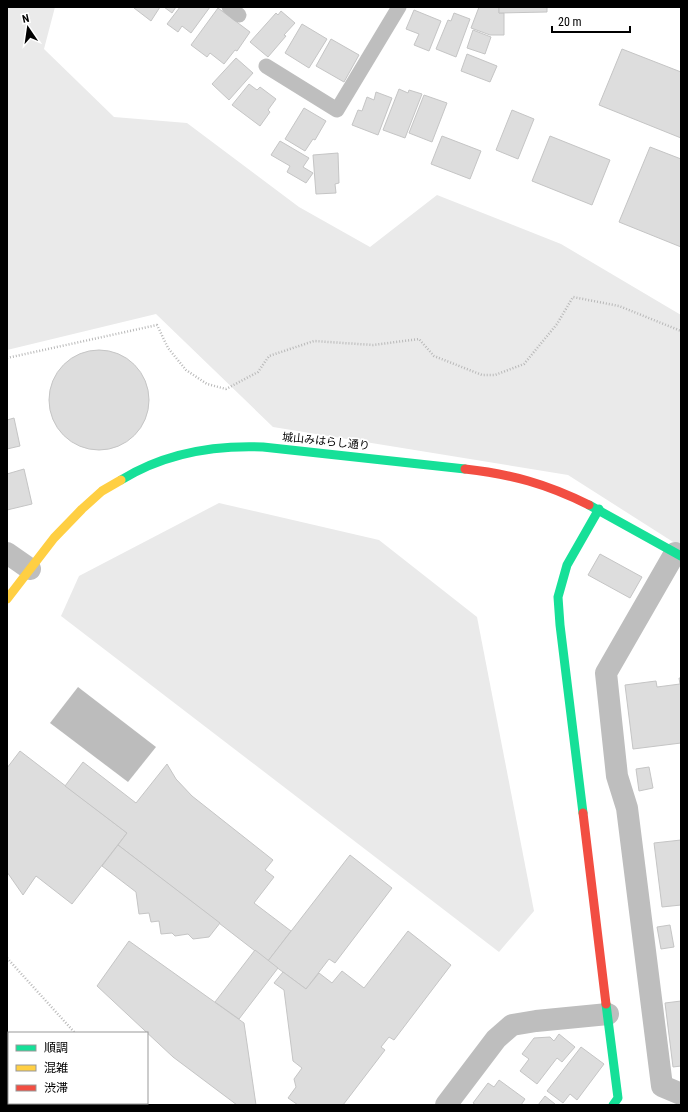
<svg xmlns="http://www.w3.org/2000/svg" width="688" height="1112" viewBox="0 0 688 1112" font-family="'Roboto Condensed','Noto Sans JP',sans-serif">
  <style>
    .green { fill: #eaeaea }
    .water { fill: #bcbcbc }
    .building { fill: #ddd; stroke: #c5c5c5 }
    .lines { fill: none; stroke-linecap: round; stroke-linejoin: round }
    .path { stroke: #b8b8b8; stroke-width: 2.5; stroke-dasharray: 1 2; stroke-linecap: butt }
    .lane { stroke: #bebebe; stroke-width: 15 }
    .street { stroke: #bebebe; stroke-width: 22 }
    .fast { stroke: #16e098; stroke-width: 9 }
    .slow { stroke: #ffcf43; stroke-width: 9 }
    .jam { stroke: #f24e42; stroke-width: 9 }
    .labels { text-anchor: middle; stroke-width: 3.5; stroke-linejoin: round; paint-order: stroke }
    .street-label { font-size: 11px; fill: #000; stroke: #fff }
  </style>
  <rect width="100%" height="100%" fill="#fff"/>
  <g class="green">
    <path d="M 7,7 L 55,7 L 44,49 L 114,117 L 187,123 L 299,207 L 370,247 L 437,195 L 561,244 L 681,315 L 681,547 L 568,475 L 273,427 L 156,314 L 7,350 Z"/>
    <path d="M 219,503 L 379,540 L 477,617 L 534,911 L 499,952 L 61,616 L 79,576 Z"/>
  </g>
  <path class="water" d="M 78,687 L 156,747 L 128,782 L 50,723 Z"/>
  <g class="building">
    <path d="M 134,7 L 160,7 L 151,21 L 134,8 Z"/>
    <path d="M 164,7 L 176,7 L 172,13 Z"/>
    <path d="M 180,7 L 210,7 L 191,33 L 182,26 L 178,32 L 167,24 Z"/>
    <path d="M 479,7 L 499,7 L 499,13 L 504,13 L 504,35 L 490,35 L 471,28 Z"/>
    <path d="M 499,7 L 547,7 L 547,12 L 499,13 Z"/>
    <path d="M 218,8 L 250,32 L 237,51 L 235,50 L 224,64 L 210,53 L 207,57 L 191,45 Z"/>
    <path d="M 414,10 L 441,21 L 429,51 L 414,45 L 419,34 L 406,29 Z"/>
    <path d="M 281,11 L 295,23 L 284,35 L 286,36 L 268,57 L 250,42 L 276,13 L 278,15 Z"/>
    <path d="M 454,13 L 470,19 L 456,57 L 436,49 L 448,20 L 451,21 Z"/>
    <path d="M 302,24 L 327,39 L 309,68 L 285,53 Z"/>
    <path d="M 473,30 L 491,37 L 485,54 L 467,48 Z"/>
    <path d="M 331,39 L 359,55 L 344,82 L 316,66 Z"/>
    <path d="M 622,49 L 681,72 L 681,138 L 599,105 Z"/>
    <path d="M 467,54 L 497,66 L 490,82 L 461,71 Z"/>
    <path d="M 236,58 L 253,73 L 229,100 L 212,84 Z"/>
    <path d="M 249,84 L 257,90 L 260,87 L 276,99 L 268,110 L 270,112 L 260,126 L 232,105 Z"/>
    <path d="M 399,89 L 408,93 L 409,90 L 422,94 L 405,138 L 383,130 Z"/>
    <path d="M 376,92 L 392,98 L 378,135 L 352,125 L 358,110 L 362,111 L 367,97 L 374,100 Z"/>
    <path d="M 424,95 L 447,103 L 432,142 L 409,133 Z"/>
    <path d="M 304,108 L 326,121 L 315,140 L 313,139 L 305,151 L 285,139 Z"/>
    <path d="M 512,110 L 534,119 L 518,159 L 496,150 Z"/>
    <path d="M 442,136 L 481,151 L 470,179 L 431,164 Z"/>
    <path d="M 550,136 L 610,160 L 592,205 L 532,181 Z"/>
    <path d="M 280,141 L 309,158 L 303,167 L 313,173 L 306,183 L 287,172 L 290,166 L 271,155 Z"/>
    <path d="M 650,147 L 681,159 L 681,247 L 619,222 Z"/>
    <path d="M 338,153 L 339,183 L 335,184 L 336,193 L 316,194 L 313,155 Z"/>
    <circle cx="99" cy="400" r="50"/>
    <path d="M 14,418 L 20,446 L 7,449 L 7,420 Z"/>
    <path d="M 24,469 L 32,504 L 7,510 L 7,474 Z"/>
    <path d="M 600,554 L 642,577 L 630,598 L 588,575 Z"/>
    <path d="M 679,678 L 681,678 L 681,743 L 633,749 L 625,685 L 656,681 L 657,687 L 680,684 Z"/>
    <path d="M 20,751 L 127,833 L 72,904 L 36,876 L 23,895 L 7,872 L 7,768 Z"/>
    <path d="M 83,762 L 136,803 L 167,764 L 176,779 L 192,796 L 273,860 L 265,870 L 274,877 L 254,903 L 291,931 L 268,961 L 118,845 L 127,833 L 65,786 Z"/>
    <path d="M 649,767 L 653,788 L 639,791 L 636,769 Z"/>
    <path d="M 681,840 L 681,905 L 662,907 L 654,843 Z"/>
    <path d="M 118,845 L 220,923 L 209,937 L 193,939 L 188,934 L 175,936 L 172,933 L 161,934 L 159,921 L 151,922 L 149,913 L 139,914 L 136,892 L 102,866 Z"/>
    <path d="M 350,855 L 392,888 L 335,963 L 329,959 L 306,989 L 268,961 Z"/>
    <path d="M 670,925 L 674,947 L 661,949 L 657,927 Z"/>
    <path d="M 408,931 L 451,965 L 394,1040 L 389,1037 L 381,1047 L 385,1050 L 343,1105 L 298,1105 L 288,1098 L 296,1087 L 294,1079 L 302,1068 L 293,1061 L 284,990 L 274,983 L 283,972 L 306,989 L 319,973 L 332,983 L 342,971 L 364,988 Z"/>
    <path d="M 129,941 L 244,1023 L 256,1105 L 237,1105 L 173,1057 L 97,986 Z"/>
    <path d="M 255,950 L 278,968 L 239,1019 L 215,1002 Z"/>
    <path d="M 681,1001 L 681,1066 L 673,1067 L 665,1003 Z"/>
    <path d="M 559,1034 L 575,1047 L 562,1062 L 557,1058 L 537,1084 L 520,1071 L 529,1059 L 522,1054 L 534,1038 L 550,1037 L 554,1041 Z"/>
    <path d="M 581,1047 L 604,1064 L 577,1100 L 570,1094 L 563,1103 L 547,1091 Z"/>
    <path d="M 7,1071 L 9,1072 L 9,1103 L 46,1103 L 47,1104 L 7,1105 Z"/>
    <path d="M 499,1080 L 525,1099 L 521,1105 L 476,1105 L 473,1103 L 488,1083 L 494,1087 Z"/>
    <path d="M 545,1096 L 555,1104 L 554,1105 L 538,1105 Z"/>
  </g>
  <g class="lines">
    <g class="path">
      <path d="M 7,358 L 157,325 L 168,348 L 186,370 L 207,384 L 226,389 L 258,372 L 269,356 L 314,341 L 373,345 L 419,339 L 434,356 L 482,375 L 495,375 L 524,364 L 557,324 L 573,297 L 619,306 L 681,331"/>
      <path d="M 7,958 L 75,1033"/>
      <path d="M 138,1103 L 140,1105"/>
    </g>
    <g class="lane">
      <path d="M 229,7 L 239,15"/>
      <path d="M 266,66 L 337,110 L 399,7"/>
    </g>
    <g class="street">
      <path d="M 7,553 L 30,569"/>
      <path d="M 675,553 L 606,673 L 617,776 L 627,808 L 662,1086 L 681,1094"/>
      <path d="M 446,1105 L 496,1039 L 512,1025 L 536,1021 L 608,1014"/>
    </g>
    <g class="fast">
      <path d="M 121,480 C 163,454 214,445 263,447 L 465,469"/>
      <path d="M 589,505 L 681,556"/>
      <path d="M 583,813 L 560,625 L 558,597 L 567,565 L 599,509"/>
      <path d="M 606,1004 L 618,1098 L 613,1105"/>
    </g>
    <path class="slow" d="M 7,599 L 54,538 L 82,509 L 102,491 L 121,480"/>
    <g class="jam">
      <path d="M 465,469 C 511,474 547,484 589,505"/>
      <path d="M 583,813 L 606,1004"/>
    </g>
  </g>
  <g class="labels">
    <g class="street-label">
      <text transform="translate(326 441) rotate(6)" y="4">城山みはらし通り</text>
    </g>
  </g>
  <rect width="688" height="1112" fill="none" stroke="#000000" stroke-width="16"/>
  <rect x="8" y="1032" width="140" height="72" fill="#ffffff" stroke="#999999"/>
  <rect x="16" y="1045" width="20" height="6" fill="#16e098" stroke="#999999"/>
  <text x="44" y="1052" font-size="12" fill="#000000">順調</text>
  <rect x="16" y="1065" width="20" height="6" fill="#ffcf43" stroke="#999999"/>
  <text x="44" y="1072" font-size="12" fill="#000000">混雑</text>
  <rect x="16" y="1085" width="20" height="6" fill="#f24e42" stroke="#999999"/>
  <text x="44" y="1092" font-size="12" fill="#000000">渋滞</text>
  <g transform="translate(28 28) rotate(347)" stroke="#ffffff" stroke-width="3" paint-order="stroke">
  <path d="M0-3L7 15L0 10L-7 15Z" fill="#000000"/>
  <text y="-6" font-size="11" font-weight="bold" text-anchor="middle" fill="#000000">N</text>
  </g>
  <path d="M552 26v6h78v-6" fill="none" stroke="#000000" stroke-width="2"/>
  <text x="558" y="26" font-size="12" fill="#000000" stroke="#ffffff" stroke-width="3" paint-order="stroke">20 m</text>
</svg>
